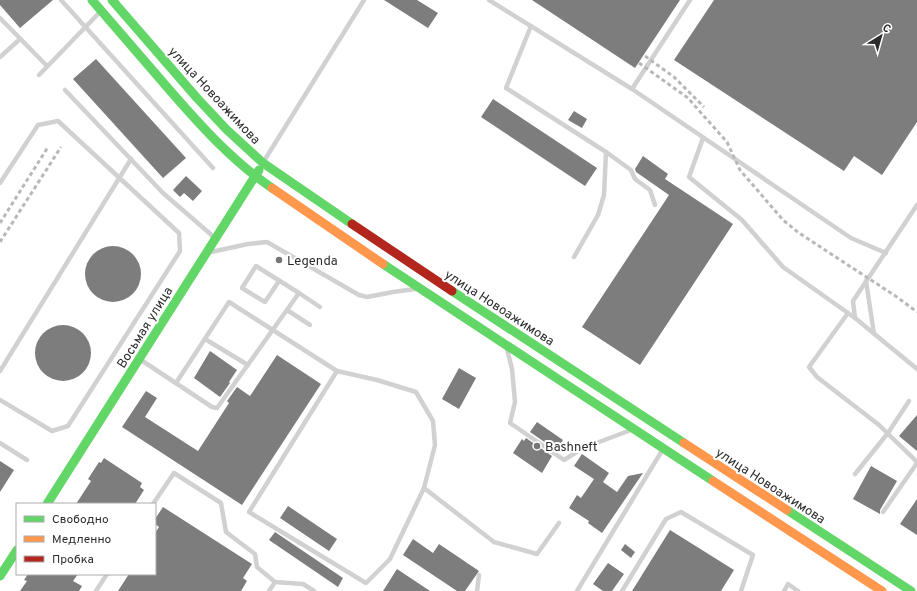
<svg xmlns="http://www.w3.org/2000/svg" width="917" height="591" viewBox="0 0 917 591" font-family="Overpass,sans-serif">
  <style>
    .building { fill: #7d7d7d }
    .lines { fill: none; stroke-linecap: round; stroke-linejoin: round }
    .lane { stroke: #d1d1d1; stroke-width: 4.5 }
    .fast { stroke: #63d668; stroke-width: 9 }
    .slow { stroke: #ff974d; stroke-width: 9 }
    .jam { stroke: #b3261e; stroke-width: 9 }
    .rail { stroke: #b8b8b8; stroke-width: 3; stroke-dasharray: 4 3; stroke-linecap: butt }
    .poi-dot { fill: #767676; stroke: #fff; stroke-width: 1.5 }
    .labels { text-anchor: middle; stroke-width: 4; stroke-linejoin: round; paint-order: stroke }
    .street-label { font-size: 13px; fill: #2c2c2c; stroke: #fff }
    .poi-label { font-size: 13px; fill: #2c2c2c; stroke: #fff; text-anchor: start }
  </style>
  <rect width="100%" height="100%" fill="#fff"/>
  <g class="building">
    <path d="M 0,0 L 53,0 L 20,28 L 0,5 Z"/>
    <path d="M 384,0 L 417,0 L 438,13 L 428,28 Z"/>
    <path d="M 532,0 L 680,0 L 635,68 Z"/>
    <path d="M 714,0 L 917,0 L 917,122 L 882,175 L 854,156 L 844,171 L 674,60 Z"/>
    <path d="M 96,59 L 186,158 L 163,178 L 73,79 Z"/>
    <path d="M 493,99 L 597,168 L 585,186 L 481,117 Z"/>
    <path d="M 574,111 L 587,119 L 582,128 L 568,120 Z"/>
    <path d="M 643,156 L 668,174 L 665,179 L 733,224 L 640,365 L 582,327 L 669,195 L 636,172 L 635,169 Z"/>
    <path d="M 186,176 L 202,191 L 193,201 L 184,193 L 180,197 L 173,190 Z"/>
    <circle cx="113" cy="274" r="28"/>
    <circle cx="63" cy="353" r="28"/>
    <path d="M 210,351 L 237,370 L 229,382 L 230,383 L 220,397 L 194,378 Z"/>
    <path d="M 277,355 L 321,384 L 242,505 L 122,427 L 146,391 L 157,398 L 145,417 L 198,451 L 229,403 L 227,401 L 237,387 L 250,396 Z"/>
    <path d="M 459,368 L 476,378 L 459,409 L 442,399 Z"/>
    <path d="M 917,415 L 917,451 L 899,436 Z"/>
    <path d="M 537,422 L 563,440 L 556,450 L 530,432 Z"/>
    <path d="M 526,438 L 552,456 L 542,473 L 513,453 L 522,439 L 524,441 Z"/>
    <path d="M 582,454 L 609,473 L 603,482 L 617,492 L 628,476 L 643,473 L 602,533 L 588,523 L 589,521 L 569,508 L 577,495 L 581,498 L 594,479 L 574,466 Z"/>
    <path d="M 104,458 L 142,483 L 140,487 L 144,490 L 135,504 L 76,504 L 91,481 L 88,479 L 99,462 L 101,463 Z"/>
    <path d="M 0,461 L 14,470 L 0,492 Z"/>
    <path d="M 871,466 L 897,481 L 880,510 L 880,514 L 853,499 Z"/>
    <path d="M 917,499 L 917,535 L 900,524 Z"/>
    <path d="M 288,506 L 337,539 L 329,551 L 280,518 Z"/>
    <path d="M 163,507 L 252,564 L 243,578 L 247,581 L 241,591 L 118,591 L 129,574 L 155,574 L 155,533 L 159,527 L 155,524 L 155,519 Z"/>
    <path d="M 670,530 L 734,570 L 721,591 L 632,591 Z"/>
    <path d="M 275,532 L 343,578 L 338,587 L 269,540 Z"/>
    <path d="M 413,539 L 433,553 L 439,544 L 479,571 L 465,591 L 457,591 L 403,555 Z"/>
    <path d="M 625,544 L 635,552 L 631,558 L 621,550 Z"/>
    <path d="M 608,563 L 624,574 L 612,591 L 603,591 L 593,584 Z"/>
    <path d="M 397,569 L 430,591 L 383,591 Z"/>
    <path d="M 28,574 L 78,574 L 73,581 L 82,586 L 79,591 L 20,591 L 27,581 L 24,580 Z"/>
  </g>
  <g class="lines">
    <g class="lane">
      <path d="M 61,0 L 213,168"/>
      <path d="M 489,0 L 632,89 L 851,238 L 886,253"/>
      <path d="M 0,18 L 47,66"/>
      <path d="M 531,26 L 506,88 L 606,152 L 604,195 L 598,215 L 574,257"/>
      <path d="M 0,57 L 20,39"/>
      <path d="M 39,75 L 100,12"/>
      <path d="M 632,89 L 690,0"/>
      <path d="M 65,90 L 163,193 L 215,238"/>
      <path d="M 703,138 L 689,177 L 742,220 L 783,267 L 855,318"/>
      <path d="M 606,152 L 631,170 L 635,179 L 650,190 L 655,205"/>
      <path d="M 264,161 L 364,0"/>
      <path d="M 0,183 L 38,125 L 58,121 L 179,233 L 180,251 L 68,426 L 52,431 L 0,400"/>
      <path d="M 917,205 L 853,301 L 855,318 L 917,369"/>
      <path d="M 211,252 L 248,244 L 267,242 L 359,295 L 367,297 L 393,292 L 415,289"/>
      <path d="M 866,281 L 874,334"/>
      <path d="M 299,293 L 320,307"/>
      <path d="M 287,310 L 310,325"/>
      <path d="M 848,313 L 809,367 L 817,377 L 879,425 L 917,462"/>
      <path d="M 205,339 L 248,365"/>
      <path d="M 507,349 L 512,369 L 515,402 L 510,423 L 564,460 L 583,448 L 631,430"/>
      <path d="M 141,360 L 212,407 L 217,408 L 299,293 L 256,266 L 242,288 L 265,302 L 279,281"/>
      <path d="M 0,371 L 131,159"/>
      <path d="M 176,383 L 229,302 L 337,371 L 249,512 L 366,583 L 390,559 L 424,488 L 435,445 L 433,421 L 416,392 L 377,380 L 337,371"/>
      <path d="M 0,443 L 27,460"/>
      <path d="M 855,474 L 888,433 L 909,401"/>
      <path d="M 424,488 L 494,542 L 537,554 L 559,523"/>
      <path d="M 153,504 L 174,473 L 221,503 L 226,532 L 255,554 L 257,567 L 275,582 L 303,584 L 314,591"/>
      <path d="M 883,512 L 917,463"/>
      <path d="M 96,591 L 107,574"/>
      <path d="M 269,591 L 275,582"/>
      <path d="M 477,591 L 479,575"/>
      <path d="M 577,591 L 663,449"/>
      <path d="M 622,591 L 666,519 L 681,512 L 753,555 L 741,591"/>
      <path d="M 784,591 L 788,584 L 798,591"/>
    </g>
    <g class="fast">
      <path d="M 92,0 C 117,29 142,58 167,87 C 199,124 232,161 272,188"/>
      <path d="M 112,0 L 197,98 L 226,129 L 263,163 L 352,224"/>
      <path d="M 383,264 L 713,481"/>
      <path d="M 452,291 L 684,443"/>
      <path d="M 47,504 L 259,170"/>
      <path d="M 787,510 L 911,591"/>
      <path d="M 0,576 L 17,550"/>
    </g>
    <g class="slow">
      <path d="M 272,188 L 383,264"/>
      <path d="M 684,443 L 787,510"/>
      <path d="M 713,481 L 882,591"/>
    </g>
    <path class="jam" d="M 352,224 L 452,291"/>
    <g class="rail">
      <path d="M 645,56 L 674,77 L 704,107"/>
      <path d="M 639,63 L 688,98 L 702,114 L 727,142 L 740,170 L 783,220 L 799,233 L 897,297 L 917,312"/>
      <path d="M 0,223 L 48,147"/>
      <path d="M 0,242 L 61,147"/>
    </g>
  </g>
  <g class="poi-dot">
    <circle cx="279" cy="260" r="4"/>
    <circle cx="537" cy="446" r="4"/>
  </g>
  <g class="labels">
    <g class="street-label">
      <text transform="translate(215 95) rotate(47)" y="5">улица Новоажимова</text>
      <text transform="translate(500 307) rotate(33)" y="5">улица Новоажимова</text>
      <text transform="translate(144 327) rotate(-58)" y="5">Восьмая улица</text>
      <text transform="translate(771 485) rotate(33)" y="5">улица Новоажимова</text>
    </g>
    <g class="poi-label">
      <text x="287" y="265">Legenda</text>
      <text x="545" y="451">Bashneft</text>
    </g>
  </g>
  <rect x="16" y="503" width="140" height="72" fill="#ffffff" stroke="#ababab"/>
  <rect x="24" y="516" width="20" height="6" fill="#63d668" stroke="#ababab"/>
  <text x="52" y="523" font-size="12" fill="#2c2c2c">Свободно</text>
  <rect x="24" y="536" width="20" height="6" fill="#ff974d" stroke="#ababab"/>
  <text x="52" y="543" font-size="12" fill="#2c2c2c">Медленно</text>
  <rect x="24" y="556" width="20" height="6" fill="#b3261e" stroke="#ababab"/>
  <text x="52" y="563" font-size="12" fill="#2c2c2c">Пробка</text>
  <g transform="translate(881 36) rotate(37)" stroke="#ffffff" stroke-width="3" paint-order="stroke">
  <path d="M0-3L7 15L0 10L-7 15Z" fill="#2c2c2c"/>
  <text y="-6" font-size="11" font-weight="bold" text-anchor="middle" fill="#2c2c2c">С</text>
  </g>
</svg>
